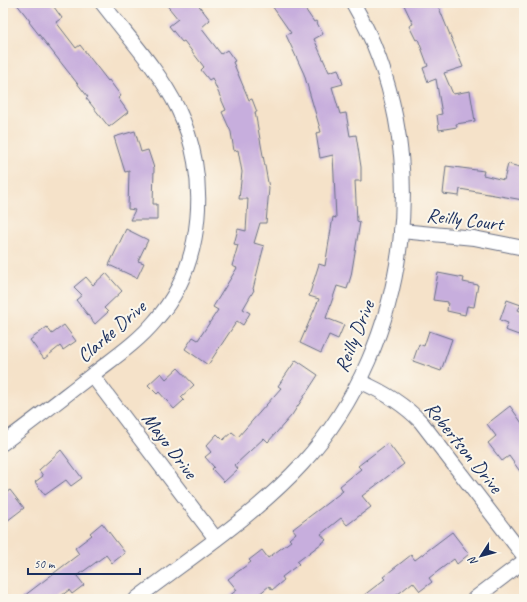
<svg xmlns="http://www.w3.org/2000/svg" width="527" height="602" viewBox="0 0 527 602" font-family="Caveat,sans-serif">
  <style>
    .building { fill: #c7aedd }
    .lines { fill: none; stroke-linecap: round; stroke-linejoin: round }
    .minor-casing { stroke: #676e83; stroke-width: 16 }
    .minor { stroke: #fff; stroke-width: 14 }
    .labels { text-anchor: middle; stroke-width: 4; stroke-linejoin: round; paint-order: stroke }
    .street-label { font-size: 20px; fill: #1b2f5e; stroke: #fbf7ec }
  </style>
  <rect width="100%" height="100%" fill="#fbf7ec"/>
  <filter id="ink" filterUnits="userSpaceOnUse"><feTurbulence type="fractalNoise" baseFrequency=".025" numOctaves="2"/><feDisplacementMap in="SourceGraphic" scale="8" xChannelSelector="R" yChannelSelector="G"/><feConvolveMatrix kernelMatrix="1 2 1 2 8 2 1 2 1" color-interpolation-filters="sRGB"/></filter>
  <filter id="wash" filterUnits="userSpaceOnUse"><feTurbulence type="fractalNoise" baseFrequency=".012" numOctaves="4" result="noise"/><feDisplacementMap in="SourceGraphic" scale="16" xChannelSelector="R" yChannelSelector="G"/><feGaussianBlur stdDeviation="0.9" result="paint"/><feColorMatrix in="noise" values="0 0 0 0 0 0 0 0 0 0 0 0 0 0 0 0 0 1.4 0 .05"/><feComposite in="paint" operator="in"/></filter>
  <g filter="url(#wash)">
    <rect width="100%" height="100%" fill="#f5e2c9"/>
    <g id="blocks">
      <g class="building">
        <path d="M 16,3 L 51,3 L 62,18 L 56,22 L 76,48 L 80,45 L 108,81 L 109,80 L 121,96 L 118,98 L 128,112 L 109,127 L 86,98 L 88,97 L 29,22 L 30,21 Z"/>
        <path d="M 165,3 L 197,3 L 210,20 L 201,28 L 221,54 L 227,50 L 235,61 L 233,62 L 249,100 L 252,99 L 257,112 L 255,112 L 269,188 L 266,223 L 260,223 L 254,243 L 264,246 L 253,289 L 254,290 L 243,309 L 250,313 L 243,325 L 237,321 L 208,365 L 185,349 L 193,337 L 198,340 L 218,310 L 213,307 L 237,268 L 232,266 L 238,245 L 234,244 L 238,229 L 246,231 L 248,199 L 239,199 L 242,172 L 238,150 L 234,151 L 231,132 L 222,112 L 226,110 L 212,78 L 209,80 L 201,70 L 204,67 L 184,41 L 182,42 L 169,26 L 178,19 Z"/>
        <path d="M 270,3 L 301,3 L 314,22 L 316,21 L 323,34 L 314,39 L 329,72 L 338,69 L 343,84 L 332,87 L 340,114 L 346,113 L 350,136 L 356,135 L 361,167 L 361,181 L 355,181 L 357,221 L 360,222 L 351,276 L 347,289 L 337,286 L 326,318 L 344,325 L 338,339 L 329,335 L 321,353 L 300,343 L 319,299 L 309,296 L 319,264 L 325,266 L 333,217 L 336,218 L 333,155 L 320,158 L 316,133 L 321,132 L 304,74 L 286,35 L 291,33 Z"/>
        <path d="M 403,3 L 437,3 L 463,67 L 444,73 L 453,94 L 470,91 L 475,121 L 456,124 L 457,127 L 439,130 L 437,115 L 442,114 L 436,79 L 428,82 L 423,68 L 428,66 L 418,39 L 416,40 L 409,26 L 413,24 Z"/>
        <path d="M 135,131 L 141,152 L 148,150 L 154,168 L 153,204 L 157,204 L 157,220 L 130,220 L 135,210 L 128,209 L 129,171 L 125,172 L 114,137 Z"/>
        <path d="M 508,164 L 524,168 L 523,200 L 460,189 L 459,196 L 443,194 L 446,166 L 484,171 L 483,175 L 504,180 Z"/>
        <path d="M 126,229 L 148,240 L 138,261 L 144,263 L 137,278 L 109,265 Z"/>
        <path d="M 106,273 L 122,291 L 104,308 L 108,312 L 95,324 L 76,300 L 82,295 L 74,287 L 86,277 L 93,285 Z"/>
        <path d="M 438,273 L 464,278 L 463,282 L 478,285 L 474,307 L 467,306 L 465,315 L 447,311 L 448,302 L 433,300 Z"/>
        <path d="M 507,300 L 521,305 L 518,310 L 524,313 L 524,337 L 505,330 L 508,323 L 500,320 Z"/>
        <path d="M 64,325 L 76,341 L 63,350 L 60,346 L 44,359 L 30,340 L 47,327 L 52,334 Z"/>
        <path d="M 429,331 L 452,339 L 441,371 L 413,361 L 419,344 L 424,346 Z"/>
        <path d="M 296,360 L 318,375 L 292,415 L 268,442 L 264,438 L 235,465 L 238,469 L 224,482 L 212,469 L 214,467 L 205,457 L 211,452 L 206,446 L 217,434 L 223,440 L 232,432 L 238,437 L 281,388 L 278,386 Z"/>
        <path d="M 178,368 L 194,385 L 181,397 L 184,400 L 174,409 L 159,392 L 157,394 L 148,385 L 161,373 L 166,379 Z"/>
        <path d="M 510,406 L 524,426 L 524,477 L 509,456 L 502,461 L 488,443 L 496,436 L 487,424 Z"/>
        <path d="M 388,443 L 404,464 L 362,496 L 371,507 L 347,525 L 341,518 L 321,534 L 326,540 L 297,562 L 299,564 L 282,577 L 284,580 L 272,590 L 269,586 L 253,599 L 225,599 L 237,590 L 228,579 L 251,562 L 249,560 L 262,550 L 268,558 L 291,541 L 289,539 L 296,533 L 293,529 L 343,491 L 340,486 L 361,469 L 358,466 Z"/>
        <path d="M 61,450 L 82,478 L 71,486 L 66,480 L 45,495 L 35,482 L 43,476 L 39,470 Z"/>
        <path d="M 10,490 L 24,508 L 3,524 L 3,495 Z"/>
        <path d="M 102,523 L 125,553 L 112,563 L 106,555 L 77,576 L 84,585 L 72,594 L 69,590 L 57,599 L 20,599 L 79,554 L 75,548 L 92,535 L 90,533 Z"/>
        <path d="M 452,532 L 469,554 L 457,564 L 454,559 L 429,578 L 432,582 L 420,591 L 413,582 L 392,599 L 359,599 L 385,579 L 383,577 L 411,555 L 415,560 Z"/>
      </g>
    </g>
  </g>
  <g filter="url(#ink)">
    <use href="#blocks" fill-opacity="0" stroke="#676e83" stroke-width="1"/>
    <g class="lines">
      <defs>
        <g id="minor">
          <path d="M 401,231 L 474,238 L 524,248"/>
          <path d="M 92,375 L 216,539"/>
          <path d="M 359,381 C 382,391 403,403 421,422 L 524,556"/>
          <path d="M 3,443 C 33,421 62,398 92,375 C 114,358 138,342 156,320 C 205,264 210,174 178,109 C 159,70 128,37 102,3"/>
          <path d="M 136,599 C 192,556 254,516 302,464 C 413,342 436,146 353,3"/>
          <path d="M 474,599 L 524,561"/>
        </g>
      </defs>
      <use href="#minor" class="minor-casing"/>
      <use href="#minor" class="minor"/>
    </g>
  </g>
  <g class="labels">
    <g class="street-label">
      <text transform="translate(465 219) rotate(7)" y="7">Reilly Court</text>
      <text transform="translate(111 331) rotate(-41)" y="7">Clarke Drive</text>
      <text transform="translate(354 336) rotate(-68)" y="7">Reilly Drive</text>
      <text transform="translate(170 445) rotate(53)" y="7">Mayo Drive</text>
      <text transform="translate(464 447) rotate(51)" y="7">Robertson Drive</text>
    </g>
  </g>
  <rect width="527" height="602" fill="none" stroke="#fbf7ec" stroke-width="16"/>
  <g transform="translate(481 556) rotate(234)" stroke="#fbf7ec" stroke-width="3" paint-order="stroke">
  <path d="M0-3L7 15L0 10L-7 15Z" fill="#1b2f5e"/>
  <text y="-6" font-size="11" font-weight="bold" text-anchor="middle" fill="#1b2f5e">N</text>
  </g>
  <path d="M28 568v6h112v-6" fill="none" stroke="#1b2f5e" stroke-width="2"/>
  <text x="34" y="568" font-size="12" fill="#1b2f5e" stroke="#fbf7ec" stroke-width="3" paint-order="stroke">50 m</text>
</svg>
